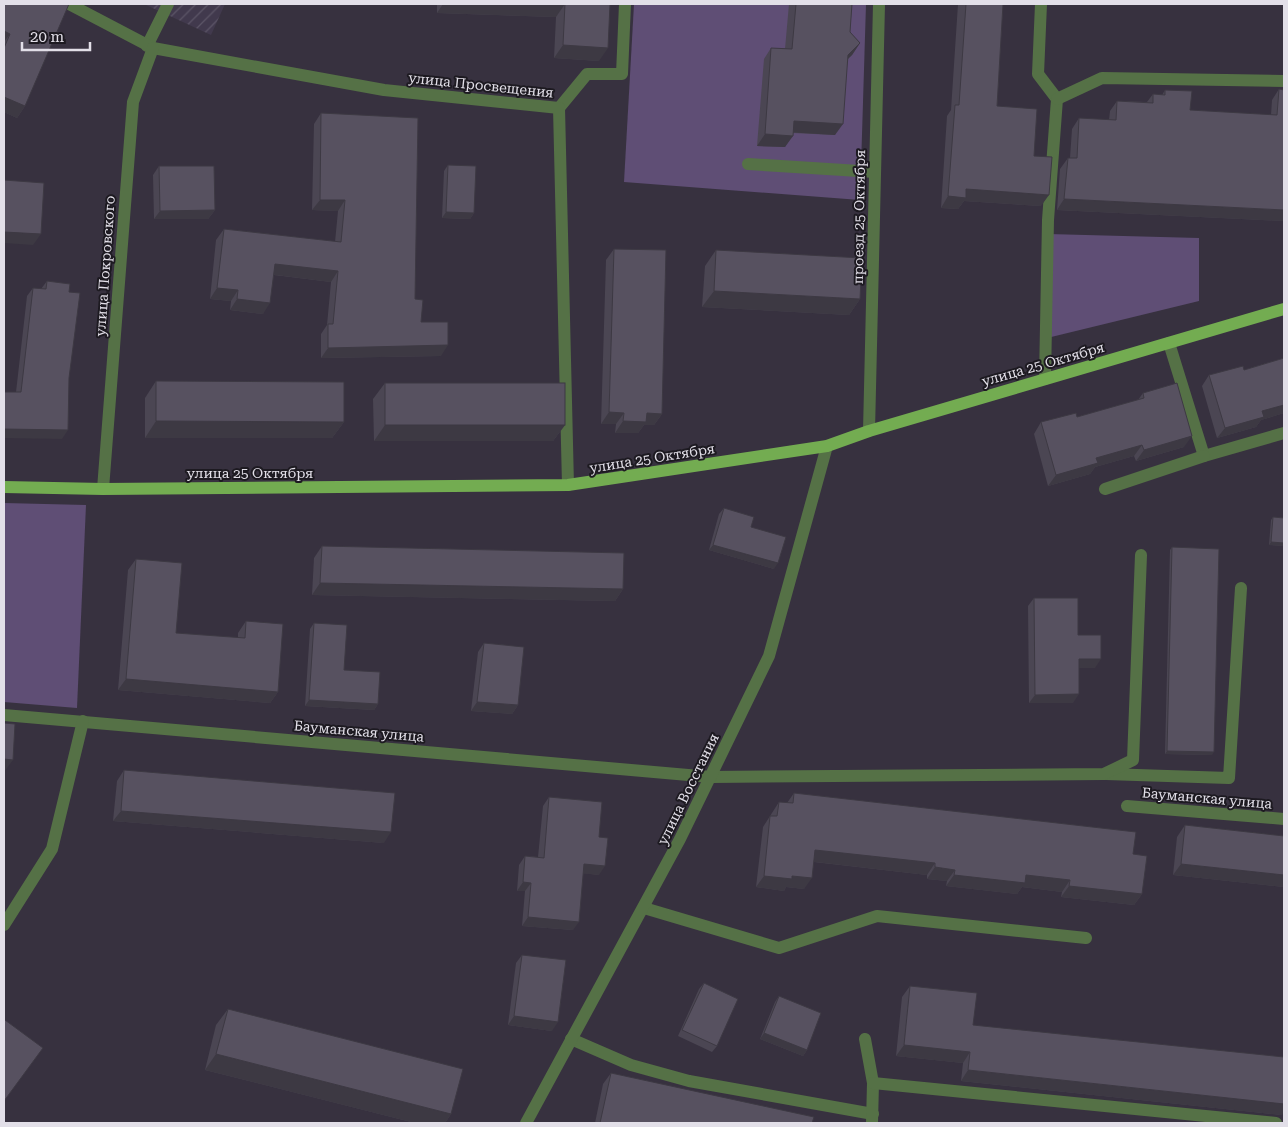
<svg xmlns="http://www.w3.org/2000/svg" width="1288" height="1127" viewBox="0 0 1288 1127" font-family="'Roboto Serif',serif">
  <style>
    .industrial { fill: url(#industrial-furrows) }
    .green { fill: #5f4e75 }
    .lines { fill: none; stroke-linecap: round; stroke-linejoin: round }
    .service { stroke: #557146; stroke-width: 12 }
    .minor { stroke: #557146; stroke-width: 12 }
    .primary { stroke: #73ac51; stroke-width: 12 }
    .wall { fill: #4b4653 }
    .shaded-wall { fill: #3d3943 }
    .building { fill: #575160; stroke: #3d3943 }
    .labels { text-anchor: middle; stroke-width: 4; stroke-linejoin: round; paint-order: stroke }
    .street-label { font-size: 14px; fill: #e2dfe8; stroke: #1d1a21 }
  </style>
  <defs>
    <pattern id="industrial-furrows" width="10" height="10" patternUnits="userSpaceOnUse" patternTransform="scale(1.25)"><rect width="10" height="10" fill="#41394d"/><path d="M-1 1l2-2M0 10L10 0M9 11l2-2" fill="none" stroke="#5c5567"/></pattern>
  </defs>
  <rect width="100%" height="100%" fill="#37313f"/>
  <path class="industrial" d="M 144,4 L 225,4 L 211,35 Z"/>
  <g class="green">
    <path d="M 634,4 L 866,4 L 860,200 L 624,182 Z"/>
    <path d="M 1048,234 L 1199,238 L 1199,301 L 1043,339 Z"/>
    <path d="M 4,503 L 86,505 L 77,708 L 4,702 Z"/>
  </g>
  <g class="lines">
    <g class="service">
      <path d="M 1041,4 L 1038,74 L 1057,99 L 1048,220 L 1045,379"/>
      <path d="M 147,46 L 168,4"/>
      <path d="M 1057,99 L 1102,78 L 1284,81"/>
      <path d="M 559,108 L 587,74 L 622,74 L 625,4"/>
      <path d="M 748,164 L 875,172"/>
      <path d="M 1169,343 L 1204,456 L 1284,433"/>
      <path d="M 1105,489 L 1204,456"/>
      <path d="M 1106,774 L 1229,778 L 1241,588"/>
      <path d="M 711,777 L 1104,774 L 1133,760 L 1141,555"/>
      <path d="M 1127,806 L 1284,819"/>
      <path d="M 644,908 L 779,948 L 877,916 L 1086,938"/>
      <path d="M 571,1039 L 631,1065 L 689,1081 L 873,1114"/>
      <path d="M 865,1039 L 873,1083 L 872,1123"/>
      <path d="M 873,1083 L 1276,1123"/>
    </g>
    <g class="minor">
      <path d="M 69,4 L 153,48 L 384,90 L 559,108 L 568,485"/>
      <path d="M 869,431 L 879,4"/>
      <path d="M 103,489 L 133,102 L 153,48"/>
      <path d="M 4,715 L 711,777"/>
      <path d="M 4,925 L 52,849 L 83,721"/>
      <path d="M 526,1123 L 680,839 L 769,656 L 827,446"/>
    </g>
    <path class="primary" d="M 4,487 L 103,489 L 568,485 L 827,446 L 869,431 L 1284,309"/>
  </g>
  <g class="wall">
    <path d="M 4,4 L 25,106 L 17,118 L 4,112 Z"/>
    <path d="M 437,4 L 610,4 L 599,61 L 554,58 L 556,17 L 437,13 Z"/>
    <path d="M 789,4 L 852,4 L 850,32 L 860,43 L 852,55 L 848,59 L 835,135 L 793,133 L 785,147 L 757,146 L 764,59 L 771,48 L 785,49 Z"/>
    <path d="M 958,4 L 1003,4 L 997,106 L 1034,156 L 1041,206 L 964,201 L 958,209 L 941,208 L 947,116 L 951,110 Z"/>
    <path d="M 1279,89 L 1284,221 L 1057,210 L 1060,169 L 1068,158 L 1070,158 L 1072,129 L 1079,118 L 1109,120 L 1110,111 L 1117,101 L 1147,102 L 1153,94 L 1162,95 L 1165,90 L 1190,110 L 1271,115 L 1272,100 Z"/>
    <path d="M 321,113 L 415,299 L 421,322 L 441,356 L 321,358 L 321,334 L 327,325 L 331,282 L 274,275 L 263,314 L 230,310 L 231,301 L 210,299 L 216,240 L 224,229 L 335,242 L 338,211 L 312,210 L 314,124 Z"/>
    <path d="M 448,165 L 474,213 L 470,219 L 442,218 L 444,171 Z"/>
    <path d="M 159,166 L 215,210 L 208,219 L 154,219 L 153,175 Z"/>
    <path d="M 614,249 L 662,414 L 654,425 L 644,425 L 638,433 L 615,433 L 616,424 L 601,424 L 606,260 Z"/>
    <path d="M 716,250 L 860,299 L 849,315 L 702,307 L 705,266 Z"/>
    <path d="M 47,281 L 69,292 L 62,439 L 16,392 L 27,296 L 33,288 L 41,289 Z"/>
    <path d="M 1284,358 L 1284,413 L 1261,420 L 1256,427 L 1217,438 L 1202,386 L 1209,375 L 1244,370 Z"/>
    <path d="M 156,381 L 344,422 L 332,438 L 145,438 L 145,398 Z"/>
    <path d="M 385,383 L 565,425 L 553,441 L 374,441 L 373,399 Z"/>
    <path d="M 1143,393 L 1184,447 L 1136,461 L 1134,456 L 1095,467 L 1090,474 L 1048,486 L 1034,434 L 1041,422 L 1077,417 L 1138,400 Z"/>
    <path d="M 724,508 L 751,527 L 774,569 L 709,550 L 719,514 Z"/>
    <path d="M 1273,517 L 1284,518 L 1284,546 L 1269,545 L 1271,520 Z"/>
    <path d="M 322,546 L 623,589 L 615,601 L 312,595 L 314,558 Z"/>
    <path d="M 1172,547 L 1212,755 L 1165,754 L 1170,550 Z"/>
    <path d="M 136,559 L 176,633 L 238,638 L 238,633 L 246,621 L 278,692 L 270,703 L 118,690 L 128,570 Z"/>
    <path d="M 1034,598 L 1078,635 L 1095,668 L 1079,668 L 1073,703 L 1029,703 L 1028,606 Z"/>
    <path d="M 314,623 L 344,670 L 378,704 L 374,710 L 305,706 L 310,629 Z"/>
    <path d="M 484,643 L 518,705 L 512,714 L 471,711 L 478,652 Z"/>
    <path d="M 124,770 L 384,843 L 113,821 L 117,781 Z"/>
    <path d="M 794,793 L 1133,854 L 1142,894 L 1134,905 L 1061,897 L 1062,892 L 1022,887 L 1017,894 L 946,886 L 947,881 L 927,879 L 927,875 L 814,862 L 804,889 L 786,887 L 784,891 L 756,887 L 763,827 L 779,802 L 787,803 Z"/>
    <path d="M 549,797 L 599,837 L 599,875 L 583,873 L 573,930 L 522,926 L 525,891 L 517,891 L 519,865 L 525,856 L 538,857 L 543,806 Z"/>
    <path d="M 1185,825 L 1284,836 L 1284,887 L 1173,875 L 1177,837 Z"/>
    <path d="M 522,955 L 552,1031 L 508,1025 L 516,963 Z"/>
    <path d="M 704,983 L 717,1046 L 712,1052 L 678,1036 L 699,989 Z"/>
    <path d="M 910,986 L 973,1025 L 1282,1115 L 961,1081 L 963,1063 L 896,1056 L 902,997 Z"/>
    <path d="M 779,996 L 807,1050 L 803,1056 L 760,1039 L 775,1002 Z"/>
    <path d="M 228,1009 L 451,1114 L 445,1123 L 415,1123 L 205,1070 L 216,1025 Z"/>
    <path d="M 611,1073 L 812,1123 L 595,1123 L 603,1084 Z"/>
  </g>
  <g class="shaded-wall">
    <path d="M 443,4 L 565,4 L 556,17 L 437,13 Z"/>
    <path d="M 4,31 L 10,34 L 4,42 Z"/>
    <path d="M 860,43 L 852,55 L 840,66 L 848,55 Z"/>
    <path d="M 563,45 L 608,48 L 599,61 L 554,58 Z"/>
    <path d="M 4,97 L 25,106 L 17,118 L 4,112 Z"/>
    <path d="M 794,121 L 843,124 L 835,135 L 786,132 Z"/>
    <path d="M 765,134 L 793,136 L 785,147 L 757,146 Z"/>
    <path d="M 966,189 L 1049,195 L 1041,206 L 964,201 L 958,209 L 941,208 L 948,196 Z"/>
    <path d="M 1064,199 L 1284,210 L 1284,221 L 1057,210 Z"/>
    <path d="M 320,200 L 345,200 L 338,211 L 312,210 Z"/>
    <path d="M 215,210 L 208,219 L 154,219 L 160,211 Z"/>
    <path d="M 446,212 L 474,213 L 470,219 L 442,218 Z"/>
    <path d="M 4,232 L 41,234 L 33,245 L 4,243 Z"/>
    <path d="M 275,264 L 338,271 L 331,282 L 268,274 Z"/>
    <path d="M 217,288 L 238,290 L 231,301 L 210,299 Z"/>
    <path d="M 714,291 L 860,299 L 849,315 L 702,307 Z"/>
    <path d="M 237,299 L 270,303 L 263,314 L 230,310 Z"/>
    <path d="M 448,345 L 441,356 L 321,358 L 328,348 Z"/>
    <path d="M 1284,405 L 1284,413 L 1261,420 L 1256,427 L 1217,438 L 1225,428 L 1262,411 Z"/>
    <path d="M 609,412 L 624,413 L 616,424 L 601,424 Z"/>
    <path d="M 647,413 L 662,414 L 654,425 L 644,425 L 638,433 L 615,433 L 623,421 Z"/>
    <path d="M 156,421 L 344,422 L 332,438 L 145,438 Z"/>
    <path d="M 385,425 L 565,425 L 553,441 L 374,441 Z"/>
    <path d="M 4,429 L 68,430 L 62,439 L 4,438 Z"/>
    <path d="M 1192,436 L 1184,447 L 1136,461 L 1144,450 Z"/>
    <path d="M 1142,445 L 1134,456 L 1095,467 L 1090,474 L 1048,486 L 1056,475 L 1096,458 Z"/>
    <path d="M 1271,542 L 1284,543 L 1284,546 L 1269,545 Z"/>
    <path d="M 713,545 L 778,563 L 774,569 L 709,550 Z"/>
    <path d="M 320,583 L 623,589 L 615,601 L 312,595 Z"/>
    <path d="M 1079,659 L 1101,659 L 1095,668 L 1073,668 Z"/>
    <path d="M 126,679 L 278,692 L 270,703 L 118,690 Z"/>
    <path d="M 1079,694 L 1073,703 L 1029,703 L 1035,695 Z"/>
    <path d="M 309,700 L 378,704 L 374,710 L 305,706 Z"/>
    <path d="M 477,702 L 518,705 L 512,714 L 471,711 Z"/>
    <path d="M 1167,751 L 1214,752 L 1212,755 L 1165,754 Z"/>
    <path d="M 4,759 L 13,760 L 4,772 Z"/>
    <path d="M 121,811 L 391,832 L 384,843 L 113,821 Z"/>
    <path d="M 815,850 L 935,863 L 927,875 L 807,861 Z"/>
    <path d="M 584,864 L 605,866 L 599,875 L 578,873 Z"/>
    <path d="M 1181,864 L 1284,875 L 1284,887 L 1173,875 Z"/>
    <path d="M 935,867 L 955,870 L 947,881 L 927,879 Z"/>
    <path d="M 954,875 L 1026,875 L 1070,880 L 1062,892 L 1022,887 L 1017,894 L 946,886 Z"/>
    <path d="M 764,876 L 792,876 L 812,878 L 804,889 L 786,887 L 784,891 L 756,887 Z"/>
    <path d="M 523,882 L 531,883 L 525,891 L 517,891 Z"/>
    <path d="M 1069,886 L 1142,894 L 1134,905 L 1061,897 Z"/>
    <path d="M 528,917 L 579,922 L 573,930 L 522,926 Z"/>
    <path d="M 514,1016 L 558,1022 L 552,1031 L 508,1025 Z"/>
    <path d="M 764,1033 L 807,1050 L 803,1056 L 760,1039 Z"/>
    <path d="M 904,1045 L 970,1052 L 963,1063 L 896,1056 Z"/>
    <path d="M 216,1054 L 451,1114 L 445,1123 L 415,1123 L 205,1070 Z"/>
    <path d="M 968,1070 L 1284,1104 L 1284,1112 L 1282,1115 L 961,1081 Z"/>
  </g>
  <g class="building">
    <path d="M 4,4 L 69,4 L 25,106 L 4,97 L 4,48 L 10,34 L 4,31 Z"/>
    <path d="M 544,4 L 610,4 L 608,48 L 563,45 L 565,4 Z"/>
    <path d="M 796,4 L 852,4 L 850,32 L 860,43 L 848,55 L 843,124 L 794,121 L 793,136 L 765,134 L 771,48 L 792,49 Z"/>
    <path d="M 966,4 L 1003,4 L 997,106 L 1037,109 L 1034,156 L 1052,157 L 1049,195 L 966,189 L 966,198 L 948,196 L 955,105 L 959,105 Z"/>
    <path d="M 1279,89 L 1284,90 L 1284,210 L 1064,199 L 1068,158 L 1077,158 L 1079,118 L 1116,120 L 1117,101 L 1153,103 L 1153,94 L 1165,95 L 1165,90 L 1192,91 L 1190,110 L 1277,115 Z"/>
    <path d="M 321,113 L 418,118 L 415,299 L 423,300 L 421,322 L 448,322 L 448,345 L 328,348 L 328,324 L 333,324 L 338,271 L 275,264 L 270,303 L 237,299 L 238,290 L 217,288 L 224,229 L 341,242 L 345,200 L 320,200 Z"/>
    <path d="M 448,165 L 476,166 L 474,213 L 446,212 Z"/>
    <path d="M 159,166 L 214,166 L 215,210 L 160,211 Z"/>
    <path d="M 4,180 L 44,183 L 41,234 L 4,232 Z"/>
    <path d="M 614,249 L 666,250 L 662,414 L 647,413 L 646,422 L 623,421 L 624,413 L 609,412 Z"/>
    <path d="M 716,250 L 862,258 L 860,299 L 714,291 Z"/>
    <path d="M 47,281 L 70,284 L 69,292 L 80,293 L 69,378 L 68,430 L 4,429 L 4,392 L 21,392 L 33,288 L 46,289 Z"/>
    <path d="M 1284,358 L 1284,405 L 1262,411 L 1264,417 L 1225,428 L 1209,375 L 1243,366 L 1244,370 Z"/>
    <path d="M 156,381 L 344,382 L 344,422 L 156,421 Z"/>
    <rect x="385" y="383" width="180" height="42"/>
    <path d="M 1177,383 L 1192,436 L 1144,450 L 1142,445 L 1096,458 L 1098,463 L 1056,475 L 1041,422 L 1076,413 L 1077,417 L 1144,398 L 1143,393 Z"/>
    <path d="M 724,508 L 754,517 L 751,527 L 786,537 L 778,563 L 713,545 Z"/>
    <path d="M 1273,517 L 1284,518 L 1284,543 L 1271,542 Z"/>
    <path d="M 322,546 L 624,553 L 623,589 L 320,583 Z"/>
    <path d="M 1172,547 L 1219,549 L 1214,752 L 1167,751 Z"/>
    <path d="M 136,559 L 182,563 L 176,633 L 245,638 L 246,621 L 283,624 L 278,692 L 126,679 Z"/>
    <path d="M 1034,598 L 1078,598 L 1078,635 L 1101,635 L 1101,659 L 1079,659 L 1079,694 L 1035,695 Z"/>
    <path d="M 314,623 L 347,625 L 344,670 L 380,672 L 378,704 L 309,700 Z"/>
    <path d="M 484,643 L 524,647 L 518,705 L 477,702 Z"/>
    <path d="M 4,723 L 15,724 L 13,760 L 4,759 Z"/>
    <path d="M 124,770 L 395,793 L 391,832 L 121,811 Z"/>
    <path d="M 794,793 L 1136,832 L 1133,854 L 1147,856 L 1142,894 L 1069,886 L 1070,880 L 1026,875 L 1025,883 L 954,875 L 955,870 L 935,867 L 935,863 L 815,850 L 812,878 L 792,876 L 792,879 L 764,876 L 770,816 L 777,816 L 779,802 L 793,803 Z"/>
    <path d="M 549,797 L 602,802 L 599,837 L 608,838 L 605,866 L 584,864 L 579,922 L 528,917 L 531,883 L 523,882 L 525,856 L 544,858 Z"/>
    <path d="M 1185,825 L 1284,836 L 1284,875 L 1181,864 Z"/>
    <path d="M 522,955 L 566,960 L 558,1022 L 514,1016 Z"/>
    <path d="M 704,983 L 738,999 L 717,1046 L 682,1030 Z"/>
    <path d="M 910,986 L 977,993 L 973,1025 L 1284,1057 L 1284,1104 L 968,1070 L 970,1052 L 904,1045 Z"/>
    <path d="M 779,996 L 821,1013 L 807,1050 L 764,1033 Z"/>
    <path d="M 228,1009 L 463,1069 L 451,1114 L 216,1054 Z"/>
    <path d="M 5,1020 L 43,1048 L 4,1101 L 4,1021 Z"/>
    <path d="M 611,1073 L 814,1117 L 812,1123 L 600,1123 Z"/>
  </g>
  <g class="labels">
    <g class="street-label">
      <text transform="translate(481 85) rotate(6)" y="5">улица Просвещения</text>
      <text transform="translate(859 217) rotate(-89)" y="5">проезд 25 Октября</text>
      <text transform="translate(105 266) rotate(-86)" y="5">улица Покровского</text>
      <text transform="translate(1043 364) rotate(-16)" y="5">улица 25 Октября</text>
      <text transform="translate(652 458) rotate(-9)" y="5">улица 25 Октября</text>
      <text x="250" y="478">улица 25 Октября</text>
      <text transform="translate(359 731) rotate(5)" y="5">Бауманская улица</text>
      <text transform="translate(688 789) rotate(-64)" y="5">улица Восстания</text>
      <text transform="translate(1207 798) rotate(5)" y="5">Бауманская улица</text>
    </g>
  </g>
  <rect width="1288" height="1127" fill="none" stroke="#e2dfe8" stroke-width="10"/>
  <path d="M22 42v8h68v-8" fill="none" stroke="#e2dfe8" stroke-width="2.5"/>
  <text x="30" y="42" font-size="15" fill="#e2dfe8" stroke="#1d1a21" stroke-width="4" paint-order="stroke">20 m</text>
</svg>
